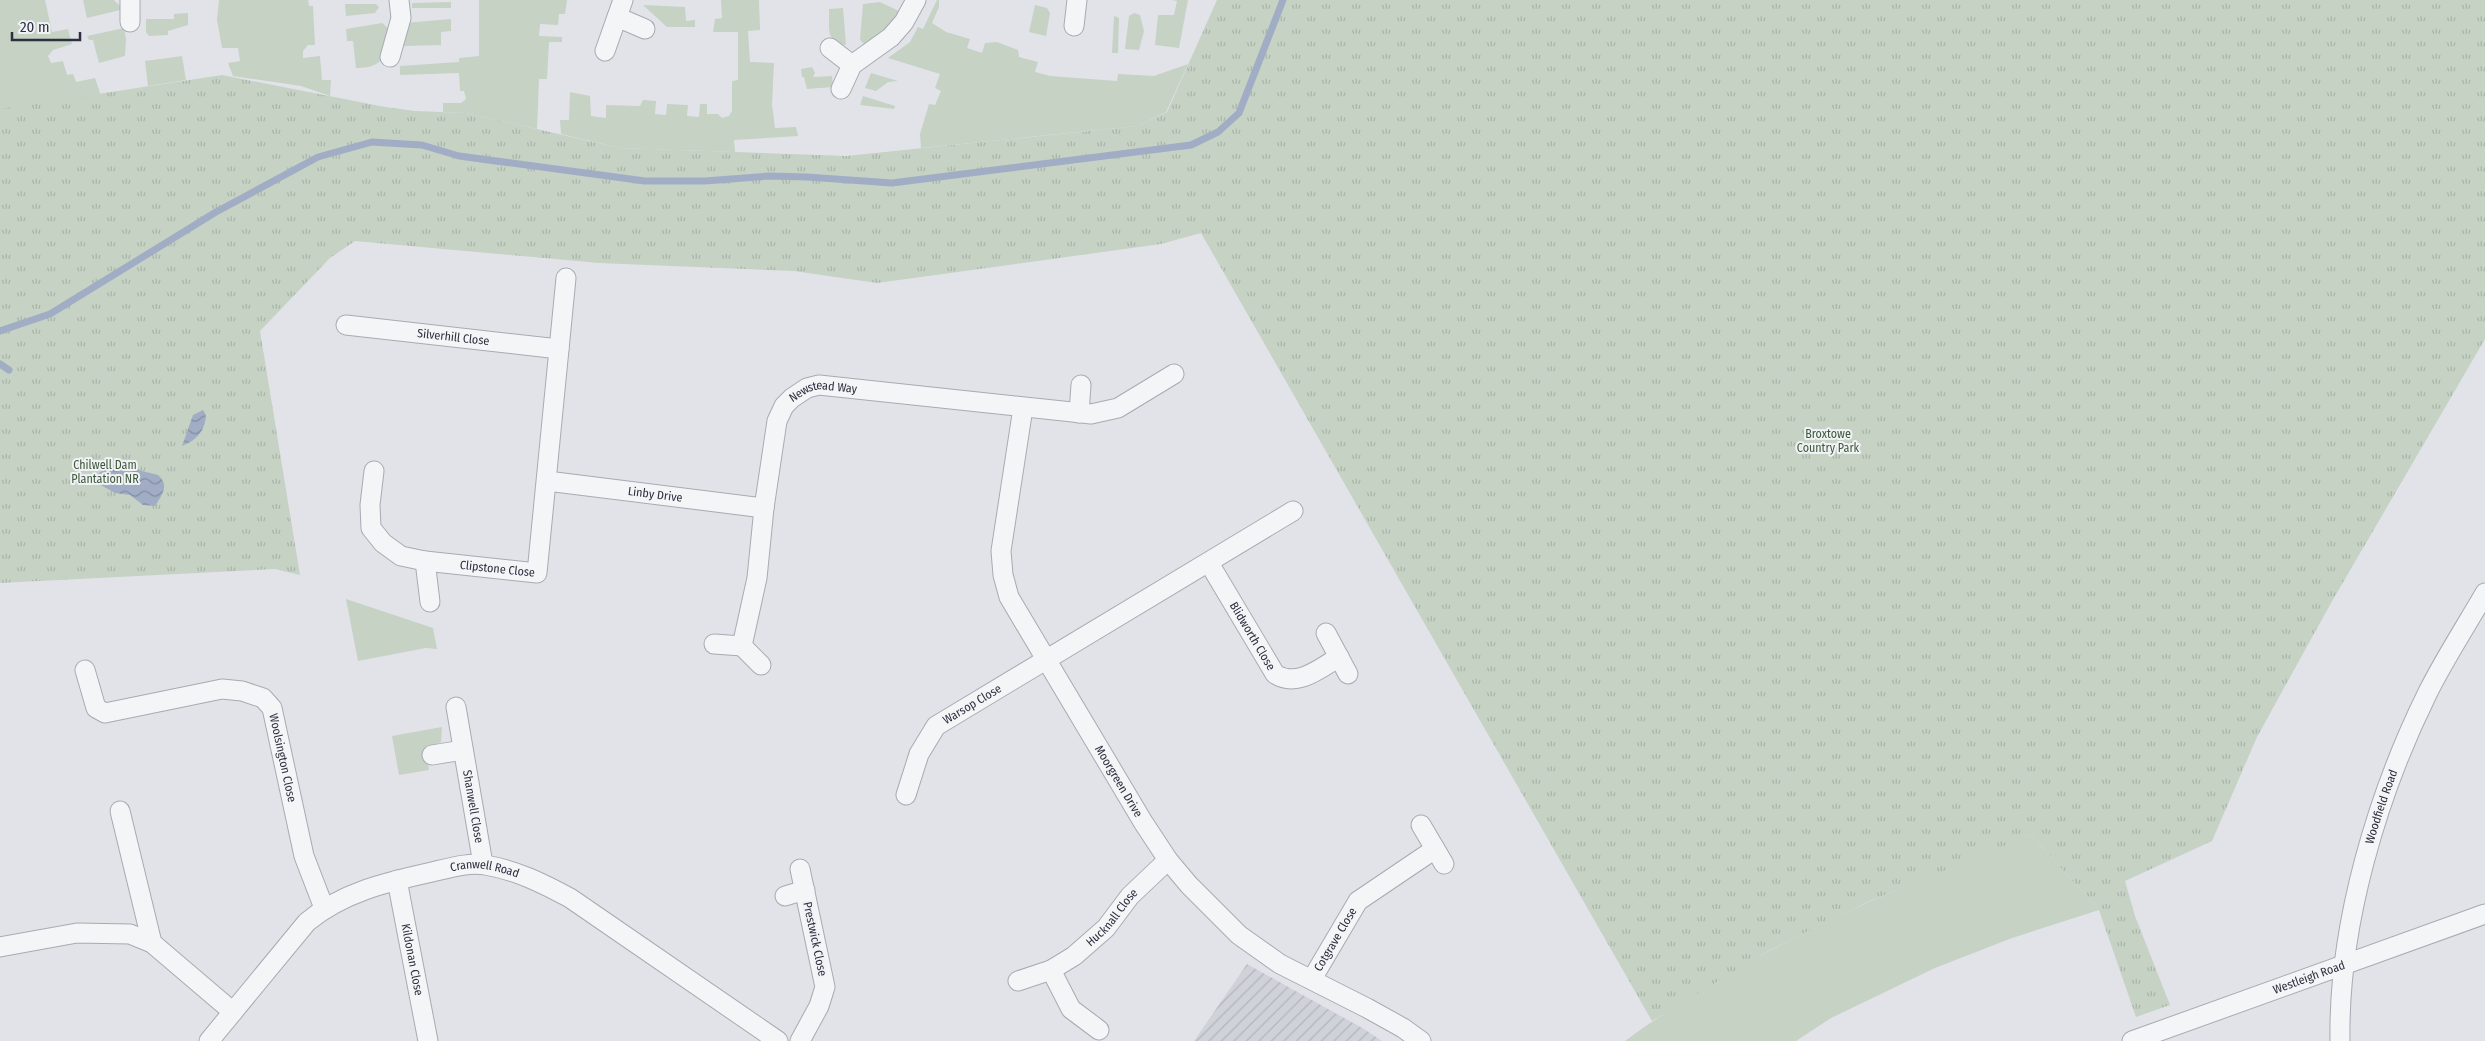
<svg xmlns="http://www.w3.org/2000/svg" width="2485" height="1041" viewBox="0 0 2485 1041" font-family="'Fira Sans Condensed',sans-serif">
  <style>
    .industrial { fill: url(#industrial-furrows) }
    .green { fill: #c5d2c4 }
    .park { fill: url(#park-tufts) }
    .water { fill: url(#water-waves) }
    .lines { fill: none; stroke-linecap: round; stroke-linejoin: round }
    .stream { stroke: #a1adc5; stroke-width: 7 }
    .street-casing { stroke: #a8aab3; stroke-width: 21 }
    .street { stroke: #f4f5f7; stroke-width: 19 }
    .labels { text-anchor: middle; stroke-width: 4; stroke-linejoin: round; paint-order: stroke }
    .street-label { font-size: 12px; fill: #2c303f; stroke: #f1f2f6 }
    .park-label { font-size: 12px; fill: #3c593a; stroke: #f1f2f6 }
  </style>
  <defs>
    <pattern id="industrial-furrows" width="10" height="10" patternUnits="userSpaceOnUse" patternTransform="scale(1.25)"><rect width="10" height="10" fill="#d0d2da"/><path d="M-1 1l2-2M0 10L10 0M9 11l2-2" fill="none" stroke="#b3b5bc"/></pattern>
    <pattern id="park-tufts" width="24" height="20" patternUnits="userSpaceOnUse" patternTransform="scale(1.25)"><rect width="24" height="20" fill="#c5d2c4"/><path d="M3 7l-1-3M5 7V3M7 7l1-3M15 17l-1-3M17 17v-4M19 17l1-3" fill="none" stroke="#a9b5a9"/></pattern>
    <pattern id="water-waves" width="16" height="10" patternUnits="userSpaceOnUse" patternTransform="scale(1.25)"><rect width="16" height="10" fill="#a1adc5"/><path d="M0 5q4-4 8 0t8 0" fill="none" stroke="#838da1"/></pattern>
  </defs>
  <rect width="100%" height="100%" fill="#e2e3e9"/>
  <path class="industrial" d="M 1247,964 L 1364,1029 L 1382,1041 L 1194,1041 Z"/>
  <g class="green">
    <path d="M 0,0 L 45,0 L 52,32 L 68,29 L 72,44 L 53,50 L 48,56 L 51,63 L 63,61 L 67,75 L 73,74 L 76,82 L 95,78 L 104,105 L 0,110 Z"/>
    <path d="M 83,0 L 114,0 L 120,6 L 120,10 L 87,18 Z"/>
    <path d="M 219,0 L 308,0 L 309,6 L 313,6 L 315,45 L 308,45 L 303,51 L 303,58 L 320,56 L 322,80 L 331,80 L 330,96 L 301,86 L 233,76 L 228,63 L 240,61 L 238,48 L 222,48 L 217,20 Z"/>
    <path d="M 479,0 L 567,0 L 565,14 L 559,14 L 558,25 L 540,24 L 539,36 L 562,37 L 562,42 L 549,42 L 547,79 L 539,79 L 537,129 L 466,113 L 443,112 L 443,103 L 461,103 L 466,99 L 464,91 L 460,91 L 459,73 L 400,75 L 400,66 L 459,62 L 459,58 L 479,56 Z"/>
    <path d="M 721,0 L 759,0 L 760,30 L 748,31 L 750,62 L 774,63 L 772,105 L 775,128 L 796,127 L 798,136 L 734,140 L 735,152 L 620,148 L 561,134 L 560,120 L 569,120 L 570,92 L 590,96 L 591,116 L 606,118 L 606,105 L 640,106 L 643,100 L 656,101 L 655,114 L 666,115 L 667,104 L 688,105 L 687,116 L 699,117 L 700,104 L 707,104 L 707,114 L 718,114 L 722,118 L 729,116 L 732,111 L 732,81 L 738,80 L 738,32 L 713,32 L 715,19 L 722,18 Z"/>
    <path d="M 937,0 L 939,0 L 939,7 L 932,23 L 946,32 L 970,39 L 967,48 L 982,53 L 985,43 L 997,42 L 1018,50 L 1019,57 L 1038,62 L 1035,72 L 1050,76 L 1117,81 L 1118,74 L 1154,76 L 1188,64 L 1166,112 L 1138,126 L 921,148 L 920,134 L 929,104 L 935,105 L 941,91 L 935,88 L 940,74 L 888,58 L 910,42 L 918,27 L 923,29 Z"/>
    <path d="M 1171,0 L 1188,0 L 1179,48 L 1155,45 L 1158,15 L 1174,15 L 1177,1 Z"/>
    <path d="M 451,2 L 451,8 L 412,8 L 412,3 Z"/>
    <path d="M 880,2 L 903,13 L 898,23 L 866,46 L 860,40 L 863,4 Z"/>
    <path d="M 345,4 L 376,4 L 379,7 L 375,13 L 346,16 Z"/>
    <path d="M 643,5 L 685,7 L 686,21 L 695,20 L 695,27 L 667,27 Z"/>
    <path d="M 1035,5 L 1047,8 L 1050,13 L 1046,36 L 1029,32 Z"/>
    <path d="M 843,8 L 846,45 C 824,42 830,27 829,9 Z"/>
    <path d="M 188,13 L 188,25 L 168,31 L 168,35 L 149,36 L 146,32 L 146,19 L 174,19 L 174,14 Z"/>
    <path d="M 1134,13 L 1140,15 L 1144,31 L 1139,50 L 1125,49 L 1129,16 Z"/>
    <path d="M 1114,16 L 1119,18 L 1118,53 L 1112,53 Z"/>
    <path d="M 451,19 L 451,31 L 441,32 L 441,45 L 403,46 L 401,44 L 405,23 Z"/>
    <path d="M 382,23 L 391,31 C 385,55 385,68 356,68 L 353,41 L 347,41 L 346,29 Z"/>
    <path d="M 124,28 L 126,39 L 125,56 L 99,63 L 93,40 L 89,40 L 87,36 Z"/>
    <path d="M 182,56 L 186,80 L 148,86 L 145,61 Z"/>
    <path d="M 812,67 L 815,73 L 813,77 L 832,76 L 833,87 L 807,89 L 804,77 L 802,77 L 801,69 Z"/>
    <path d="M 871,73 L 898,81 L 888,82 L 876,91 L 865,88 Z"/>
    <path d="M 863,96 L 895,106 L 894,109 L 860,105 Z"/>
    <path d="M 346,599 L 433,628 L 437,649 L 426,648 L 358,661 Z"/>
    <path d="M 442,727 L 441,742 L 425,748 L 429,770 L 399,775 L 392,736 Z"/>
    <path d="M 2031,835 L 2099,910 L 2012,938 L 1935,968 L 1831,1018 L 1796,1041 L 1625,1041 C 1747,951 1889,890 2031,835 Z"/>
  </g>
  <path class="park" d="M 1217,0 L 2485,0 L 2485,339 L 2331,603 L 2257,737 L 2212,841 L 2125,881 L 2135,916 L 2170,1005 L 2136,1017 L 2099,910 L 2031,835 L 1870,901 L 1768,951 L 1652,1021 L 1201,233 L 1161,244 L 877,283 L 794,271 L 599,263 L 355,241 L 330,258 L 260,331 L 300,575 L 275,569 L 0,583 L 0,109 L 222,75 L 385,107 L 415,111 L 466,113 L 620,148 L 846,156 L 1138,126 L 1167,112 Z"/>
  <g class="water">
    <path d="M 203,410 L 206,415 C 205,431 197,440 182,446 L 193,415 Z"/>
    <path d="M 118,465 L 158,475 C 170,485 162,495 155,506 L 143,505 L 130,495 L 115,493 L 99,484 L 98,474 L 109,466 Z"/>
  </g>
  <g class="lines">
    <g class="stream">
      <path d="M 0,331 L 50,314 L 216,212 L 318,157 L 372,142 L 422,145 L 459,156 L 645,181 L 705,181 L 769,176 L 807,177 L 892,183 L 1191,145 L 1218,132 L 1239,113 L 1283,0"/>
      <path d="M 0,364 L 9,370"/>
    </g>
    <defs>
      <g id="street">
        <path d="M 130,0 L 130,22"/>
        <path d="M 617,17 L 645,29"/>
        <path d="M 1074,26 L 1077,0"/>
        <path d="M 830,48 L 852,65"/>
        <path d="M 605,51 L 623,0"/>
        <path d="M 390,57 L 401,18 L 399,0"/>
        <path d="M 841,89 L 852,65 L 891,37 L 904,22 L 916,0"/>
        <path id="s1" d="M 346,325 L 559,349"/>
        <path id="s2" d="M 1023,408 L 1001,551 L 1003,575 L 1009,597 L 1143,822 L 1168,860 L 1189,885 L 1239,935 L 1280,964 L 1367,1008 L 1403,1028 L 1421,1041"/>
        <path d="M 1079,413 L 1081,385"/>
        <path id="s3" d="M 374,471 L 370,505 L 371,528 L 383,543 L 401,556 L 425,561 L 537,573 L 566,278"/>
        <path id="s4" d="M 547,481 L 764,508"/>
        <path d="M 425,561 L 430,602"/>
        <path id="s5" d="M 1209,563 L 1275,674 C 1297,688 1319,669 1339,657"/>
        <path d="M 1326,633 L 1348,674"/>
        <path d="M 714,644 L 742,646 L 761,665"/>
        <path id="s6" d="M 742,646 L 757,578 L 764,508 L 777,421 L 784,406 L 792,398 L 807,388 L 819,385 L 1091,414 L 1118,408 L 1174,374"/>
        <path id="s7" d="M 85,670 L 96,708 L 105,713 L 222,689 L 242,691 L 263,698 L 272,708 L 304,856 L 324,908"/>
        <path id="s8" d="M 456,707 L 483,864"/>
        <path d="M 432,755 L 463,750"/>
        <path id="s9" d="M 906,795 L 919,754 L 936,726 L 1293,511"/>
        <path d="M 120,811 L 152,943"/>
        <path d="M 1421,825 L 1444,864"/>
        <path id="s10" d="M 397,880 L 428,1041"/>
        <path d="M 785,896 L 805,890"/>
        <path d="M 0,947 L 77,933 L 130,934 L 152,943 L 233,1012"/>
        <path d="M 1051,970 L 1071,1009 L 1099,1030"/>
        <path id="s11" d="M 1312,979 L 1358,901 L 1435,849"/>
        <path id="s12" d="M 1018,981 L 1051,970 L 1074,956 L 1106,928 L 1130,896 L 1168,860"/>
        <path id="s13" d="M 209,1041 L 307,922 C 343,892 387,882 432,872 C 449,868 469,862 485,865 C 516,870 542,883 570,898 L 778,1041"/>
        <path d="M 800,1041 L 819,1006 L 825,987 L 800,869"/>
        <path id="s14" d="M 2132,1041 L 2485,914"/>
        <path id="s15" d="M 2340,1041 C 2338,926 2377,795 2428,692 C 2445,658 2466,626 2485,593"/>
      </g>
    </defs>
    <use href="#street" class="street-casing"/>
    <use href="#street" class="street"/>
  </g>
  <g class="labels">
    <g class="street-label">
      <text dy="4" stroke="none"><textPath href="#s1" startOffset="108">Silverhill Close</textPath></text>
      <text dy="4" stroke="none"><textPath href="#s6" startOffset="289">Newstead Way</textPath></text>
      <text dy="4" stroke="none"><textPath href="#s4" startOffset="109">Linby Drive</textPath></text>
      <text dy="4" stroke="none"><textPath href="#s3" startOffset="196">Clipstone Close</textPath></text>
      <text dy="4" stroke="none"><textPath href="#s5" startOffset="85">Blidworth Close</textPath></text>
      <text dy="4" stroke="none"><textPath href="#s9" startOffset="118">Warsop Close</textPath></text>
      <text dy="4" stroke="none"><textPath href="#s7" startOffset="276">Woolsington Close</textPath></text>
      <text dy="4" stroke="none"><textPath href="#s2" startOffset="406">Moorgreen Drive</textPath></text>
      <text dy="4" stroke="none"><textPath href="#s8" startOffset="101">Shanwell Close</textPath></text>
      <text dy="4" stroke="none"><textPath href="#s15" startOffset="239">Woodfield Road</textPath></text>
      <text dy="4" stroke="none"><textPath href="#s13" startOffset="344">Cranwell Road</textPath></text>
      <text dy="4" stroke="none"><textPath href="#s12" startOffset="116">Hucknall Close</textPath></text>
      <text transform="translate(815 939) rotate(78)" y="4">Prestwick Close</text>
      <text dy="4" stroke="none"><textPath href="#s11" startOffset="46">Cotgrave Close</textPath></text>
      <text dy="4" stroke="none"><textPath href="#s10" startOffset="81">Kildonan Close</textPath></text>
      <text dy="4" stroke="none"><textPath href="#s14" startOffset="188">Westleigh Road</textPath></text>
    </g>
    <g class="park-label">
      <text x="1828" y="438">Broxtowe<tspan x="1828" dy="14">Country Park</tspan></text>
      <text x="105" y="469">Chilwell Dam<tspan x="105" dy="14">Plantation NR</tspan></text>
    </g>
  </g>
  <path d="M12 32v8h68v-8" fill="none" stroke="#2c303f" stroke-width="2.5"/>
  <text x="20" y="32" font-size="15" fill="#2c303f" stroke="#f1f2f6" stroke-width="4" paint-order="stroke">20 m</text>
</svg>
